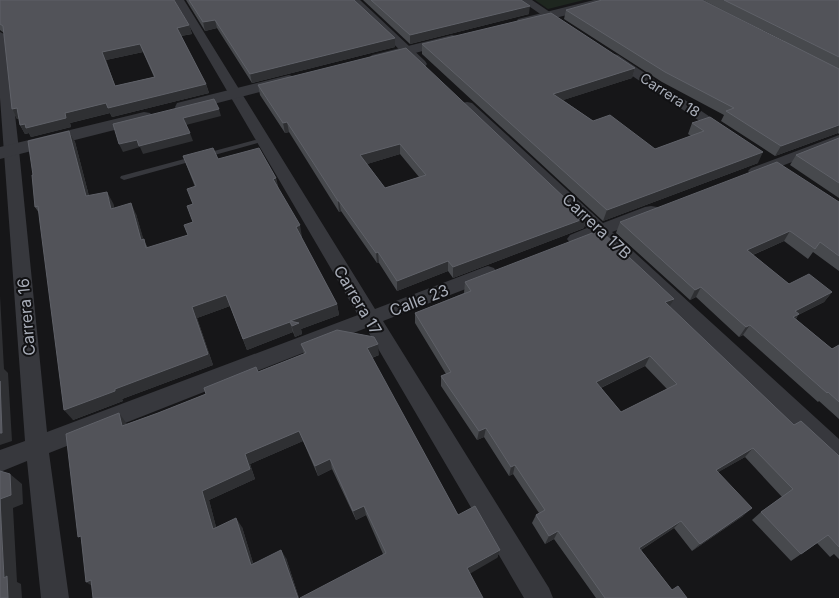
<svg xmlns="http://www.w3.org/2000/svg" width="839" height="598" viewBox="0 0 839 598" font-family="Inter,sans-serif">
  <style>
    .green { fill: #1e261f }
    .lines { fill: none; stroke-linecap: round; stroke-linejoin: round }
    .service { fill: #37383d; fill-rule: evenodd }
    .minor { fill: #37383d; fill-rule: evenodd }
    .tertiary { fill: #37383d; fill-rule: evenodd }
    .wall { fill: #47494d; fill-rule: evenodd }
    .shaded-wall { fill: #2f3033 }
    .building { fill: #525359; stroke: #5f6168; fill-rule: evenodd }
    .labels { text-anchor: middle; stroke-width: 4; stroke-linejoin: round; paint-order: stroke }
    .far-street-label { font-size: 14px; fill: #a8adb8; stroke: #111113 }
    .street-label { font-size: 16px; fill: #a8adb8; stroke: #111113 }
  </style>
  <rect width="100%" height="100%" fill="#161618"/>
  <path class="green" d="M 535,0 L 584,0 L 548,9 Z"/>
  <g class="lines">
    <path class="service" d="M 263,138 L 265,139 L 265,141 L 124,180 L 120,178 L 121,176 Z"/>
    <g class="minor">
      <path d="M 174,0 L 184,0 L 375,309 L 482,268 L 488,266 L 494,268 L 497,273 L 494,278 L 383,321 L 549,588 L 553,598 L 524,598 L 366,328 L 49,453 L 69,598 L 41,598 L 27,461 L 0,472 L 0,450 L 25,441 L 0,98 L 0,32 L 6,35 L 19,150 L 47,432 L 358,315 Z"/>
      <path d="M 349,0 L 360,0 L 425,61 L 427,64 L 425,67 L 417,67 Z"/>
      <path d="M 520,0 L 532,0 L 572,27 L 566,30 L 562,29 Z"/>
      <path d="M 614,54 L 618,55 L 734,133 L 732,136 L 722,136 L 610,61 L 608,58 L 610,55 Z"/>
      <path d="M 467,102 L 472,103 L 603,223 L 645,207 L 651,206 L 657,207 L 659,211 L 657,215 L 612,232 L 839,439 L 839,465 L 831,462 L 597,238 L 576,245 L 570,243 L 567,239 L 570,235 L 587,228 L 462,109 L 460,106 L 462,103 Z"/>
      <path d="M 839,135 L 839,144 L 761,174 L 751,174 L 748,171 L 751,168 Z"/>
    </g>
    <g class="tertiary">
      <path d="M 594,0 L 617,0 L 615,3 L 523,26 L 516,22 L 518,19 Z"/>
      <path d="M 452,35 L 457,36 L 459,39 L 457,42 L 377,63 L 372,61 L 369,58 L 372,55 Z"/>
      <path d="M 289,75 L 295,77 L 297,80 L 295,83 L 183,112 L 177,111 L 175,107 L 177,103 Z"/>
      <path d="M 144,112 L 150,113 L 153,117 L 150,121 L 0,159 L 0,147 Z"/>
    </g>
  </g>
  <g class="wall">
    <path d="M 0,0 L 189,25 L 192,34 L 181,36 L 206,84 L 209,93 L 112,117 L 110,113 L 70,123 L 71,127 L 31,137 L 29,133 L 25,134 L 20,125 L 19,118 L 17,119 L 12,109 L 4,33 L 0,30 ZM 143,52 L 154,77 L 115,86 L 106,60 Z"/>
    <path d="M 186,0 L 354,0 L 395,38 L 395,47 L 252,83 L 217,28 L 205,31 Z"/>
    <path d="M 363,0 L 521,0 L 529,14 L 410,44 Z"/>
    <path d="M 703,0 L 839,0 L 839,134 L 838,133 L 775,156 L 721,121 L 724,115 L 662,82 L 564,19 L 566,10 L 784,41 Z"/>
    <path d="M 422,44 L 635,68 L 632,78 L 563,100 L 593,121 L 655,149 L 691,136 L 688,134 L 692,123 L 758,163 L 603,221 L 422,54 Z"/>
    <path d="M 258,85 L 586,218 L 584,228 L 453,278 L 448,271 L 397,291 L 379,263 L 377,263 L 341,211 L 339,212 L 289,132 L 285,133 L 260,95 ZM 400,154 L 419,177 L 385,188 L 367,164 Z"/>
    <path d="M 69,131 L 75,142 L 89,196 L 113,203 L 114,208 L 136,214 L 143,239 L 148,248 L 188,235 L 193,222 L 193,204 L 195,187 L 183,156 L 218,159 L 276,178 L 278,188 L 302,237 L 301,237 L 337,304 L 339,315 L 301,329 L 302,334 L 295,337 L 293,332 L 247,350 L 230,306 L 197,318 L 213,365 L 122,399 L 123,401 L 73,420 L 39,213 L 35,207 L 33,175 Z"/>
    <path d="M 839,138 L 839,198 L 790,165 L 796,155 Z"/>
    <path d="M 839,202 L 839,271 L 813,252 L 808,259 L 784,241 L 753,255 L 789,284 L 832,292 L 824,302 L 798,315 L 796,319 L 832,349 L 839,345 L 839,419 L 819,401 L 818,402 L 743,335 L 739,337 L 696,297 L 690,300 L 616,233 L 620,222 Z"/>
    <path d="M 465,282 L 670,307 L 794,425 L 839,456 L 839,559 L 834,554 L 830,557 L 817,543 L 791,561 L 752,520 L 761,512 L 782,497 L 745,457 L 718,472 L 743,516 L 692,551 L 674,528 L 641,550 L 672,590 L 687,598 L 596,598 L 554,539 L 545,544 L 532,523 L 536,515 L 539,513 L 513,474 L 509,476 L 484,437 L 477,440 L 441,386 L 441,376 L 446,374 L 415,323 L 415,313 L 464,293 ZM 645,366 L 667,389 L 621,412 L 601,388 Z"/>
    <path d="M 301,344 L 379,355 L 372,358 L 458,515 L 500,550 L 497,558 L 383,554 L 366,515 L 356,520 L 332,469 L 318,476 L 303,441 L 250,464 L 255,479 L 209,500 L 216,527 L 242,527 L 253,563 L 286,558 L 299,598 L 92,586 L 81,540 L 127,424 L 158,413 L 206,394 L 258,372 L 304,354 Z"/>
  </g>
  <g class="shaded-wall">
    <path d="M 530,6 L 529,14 L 410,44 L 410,35 Z"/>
    <path d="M 215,20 L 217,28 L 205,31 L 203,22 Z"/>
    <path d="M 189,25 L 192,34 L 180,36 L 177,28 Z"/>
    <path d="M 395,38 L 395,47 L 252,83 L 250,74 Z"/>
    <path d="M 140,44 L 143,52 L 106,60 L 118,95 L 102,52 Z"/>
    <path d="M 635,68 L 632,78 L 551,104 L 553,94 Z"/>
    <path d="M 206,84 L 209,93 L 112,117 L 110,113 L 70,123 L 71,127 L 31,137 L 29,133 L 25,134 L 20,125 L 106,103 Z"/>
    <path d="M 17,108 L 23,117 L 17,119 L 12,109 Z"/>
    <path d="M 219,109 L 221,116 L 186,125 L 183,118 Z"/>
    <path d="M 287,122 L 289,132 L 285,133 L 283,123 Z"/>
    <path d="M 839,125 L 838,133 L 775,156 L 781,146 Z"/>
    <path d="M 69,131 L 75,142 L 92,208 L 86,196 Z"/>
    <path d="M 190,133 L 193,141 L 143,154 L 140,147 L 123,152 L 119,144 L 137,140 Z"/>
    <path d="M 400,144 L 400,154 L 361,166 L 360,155 Z"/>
    <path d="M 763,152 L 758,163 L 603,221 L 607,210 Z"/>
    <path d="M 276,178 L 279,190 L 273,179 Z"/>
    <path d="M 107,192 L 113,203 L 117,220 L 111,209 Z"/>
    <path d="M 338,201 L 339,201 L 341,211 L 339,212 Z"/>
    <path d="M 131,203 L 136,214 L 147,251 L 141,240 Z"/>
    <path d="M 586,218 L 584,228 L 453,278 L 453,267 Z"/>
    <path d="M 300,225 L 302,237 L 298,238 L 296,227 Z"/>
    <path d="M 790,231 L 784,241 L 741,260 L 747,250 Z"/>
    <path d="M 378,252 L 379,263 L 377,263 L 376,253 Z"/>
    <path d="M 448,261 L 448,271 L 397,291 L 397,281 Z"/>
    <path d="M 701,287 L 696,297 L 690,300 L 695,290 Z"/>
    <path d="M 832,292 L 824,302 L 798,315 L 792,324 L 795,311 Z"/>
    <path d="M 226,295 L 230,306 L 197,318 L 213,365 L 122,399 L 123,401 L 73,420 L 64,410 L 115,389 L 192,307 Z"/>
    <path d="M 0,296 L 4,369 L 8,373 L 12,441 L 0,445 Z"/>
    <path d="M 674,299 L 668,309 L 665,302 Z"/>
    <path d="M 337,304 L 339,315 L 301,329 L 302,334 L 295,337 L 290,321 Z"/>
    <path d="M 290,322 L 293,332 L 247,350 L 243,339 Z"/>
    <path d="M 750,325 L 743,335 L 739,337 L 746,327 Z"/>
    <path d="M 378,344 L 379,355 L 368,359 L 367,348 Z"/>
    <path d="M 650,356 L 645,366 L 592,392 L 596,382 Z"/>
    <path d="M 119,413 L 127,424 L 122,426 Z"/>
    <path d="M 486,428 L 484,437 L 477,440 L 479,431 Z"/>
    <path d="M 299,431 L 303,441 L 250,464 L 255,479 L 209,500 L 219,538 L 213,529 L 202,491 L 245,454 Z"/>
    <path d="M 753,448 L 745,457 L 708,478 L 716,470 Z"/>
    <path d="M 330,459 L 332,469 L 318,476 L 315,466 Z"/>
    <path d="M 515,465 L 513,474 L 509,476 L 511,467 Z"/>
    <path d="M 10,474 L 22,484 L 23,504 L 13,508 L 17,582 L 21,584 L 22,598 L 8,598 L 4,578 L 0,499 Z"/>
    <path d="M 364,506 L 366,515 L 356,520 L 353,511 Z"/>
    <path d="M 752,508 L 743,516 L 692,551 L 700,544 Z"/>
    <path d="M 236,518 L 242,527 L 256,573 L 251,565 Z"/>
    <path d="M 681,521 L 674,528 L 633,555 L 639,548 Z"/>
    <path d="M 558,531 L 554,539 L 545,544 L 549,536 Z"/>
    <path d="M 281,550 L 286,558 L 299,598 L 298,598 Z"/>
    <path d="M 500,550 L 497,558 L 466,576 L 467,568 Z"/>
    <path d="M 91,580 L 98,590 L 86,582 Z"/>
  </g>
  <g class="building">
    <path d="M 0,0 L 174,0 L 189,25 L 177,28 L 206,84 L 108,108 L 106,103 L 65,113 L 66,118 L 26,128 L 25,124 L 20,125 L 17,108 L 12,109 L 3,26 L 0,24 ZM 140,44 L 155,77 L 115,86 L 102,52 Z"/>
    <path d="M 189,0 L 354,0 L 395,38 L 250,74 L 215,20 L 203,22 Z"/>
    <path d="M 371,0 L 521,0 L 530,6 L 410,35 Z"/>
    <path d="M 602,0 L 702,0 L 839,69 L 839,125 L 781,146 L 726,111 L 734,108 L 665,72 L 566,10 Z"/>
    <path d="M 724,0 L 839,0 L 839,57 Z"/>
    <path d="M 551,13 L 635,68 L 553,94 L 593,121 L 610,115 L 655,149 L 704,131 L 692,123 L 710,117 L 763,152 L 607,210 L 422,44 Z"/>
    <path d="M 406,48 L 586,218 L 453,267 L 448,261 L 397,281 L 378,252 L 376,253 L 339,201 L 338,201 L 287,122 L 283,123 L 258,85 ZM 400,144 L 426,175 L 385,188 L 360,155 Z"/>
    <path d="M 214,99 L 219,109 L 183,118 L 190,133 L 139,146 L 137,140 L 119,144 L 113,124 Z"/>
    <path d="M 69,131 L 86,196 L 107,192 L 111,209 L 131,203 L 141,240 L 144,239 L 146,248 L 188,235 L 184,225 L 193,222 L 187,206 L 193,204 L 187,189 L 196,186 L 183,156 L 213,148 L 218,159 L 259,148 L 276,178 L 273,179 L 300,225 L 296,227 L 337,304 L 290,321 L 299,323 L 292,326 L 290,322 L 243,339 L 226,295 L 192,307 L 208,354 L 115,389 L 115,391 L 64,410 L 40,223 L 38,206 L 35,207 L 32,175 L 33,175 L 28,141 Z"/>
    <path d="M 839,138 L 839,183 L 796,155 Z"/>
    <path d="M 777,162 L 839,202 L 839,256 L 820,242 L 815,249 L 790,231 L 747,250 L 789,284 L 809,274 L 832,292 L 795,311 L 799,314 L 793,317 L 832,349 L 839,345 L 839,402 L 828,392 L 827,393 L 750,325 L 746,327 L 701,287 L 695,290 L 620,222 Z"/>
    <path d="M 600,230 L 674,299 L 665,302 L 794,425 L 801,421 L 839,456 L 839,547 L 828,535 L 801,554 L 761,512 L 793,489 L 753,448 L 716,470 L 752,508 L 700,544 L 681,521 L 639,548 L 672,590 L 678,586 L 687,598 L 605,598 L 558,531 L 549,536 L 536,515 L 545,510 L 515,465 L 511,467 L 486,428 L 479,431 L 441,376 L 451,372 L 415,313 L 471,291 L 465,282 ZM 650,356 L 677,384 L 621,412 L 596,382 Z"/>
    <path d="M 337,330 L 374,337 L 378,344 L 367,348 L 458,515 L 475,506 L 500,550 L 467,568 L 483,598 L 300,598 L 386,553 L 364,506 L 353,511 L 330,459 L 315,466 L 299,431 L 245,454 L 250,469 L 202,491 L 213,529 L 236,518 L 251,565 L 281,550 L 298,598 L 93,598 L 91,580 L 86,582 L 81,536 L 78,537 L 66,434 L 119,413 L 122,426 L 158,413 L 206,394 L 204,388 L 256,367 L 258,372 L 306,353 L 301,344 Z"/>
    <path d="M 0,381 L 2,433 L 0,433 Z"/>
    <path d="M 0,471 L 10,474 L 11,495 L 0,499 L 4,578 L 7,576 L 8,598 L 0,598 Z"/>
  </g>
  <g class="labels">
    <g class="far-street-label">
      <text transform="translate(670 95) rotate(33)" y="5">Carrera 18</text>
    </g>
    <g class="street-label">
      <text transform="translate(597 226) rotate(43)" y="6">Carrera 17B</text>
      <text transform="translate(358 300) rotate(59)" y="6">Carrera 17</text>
      <text transform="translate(419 300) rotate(-21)" y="6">Calle 23</text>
      <text transform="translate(26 317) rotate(-95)" y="6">Carrera 16</text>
    </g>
  </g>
</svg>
